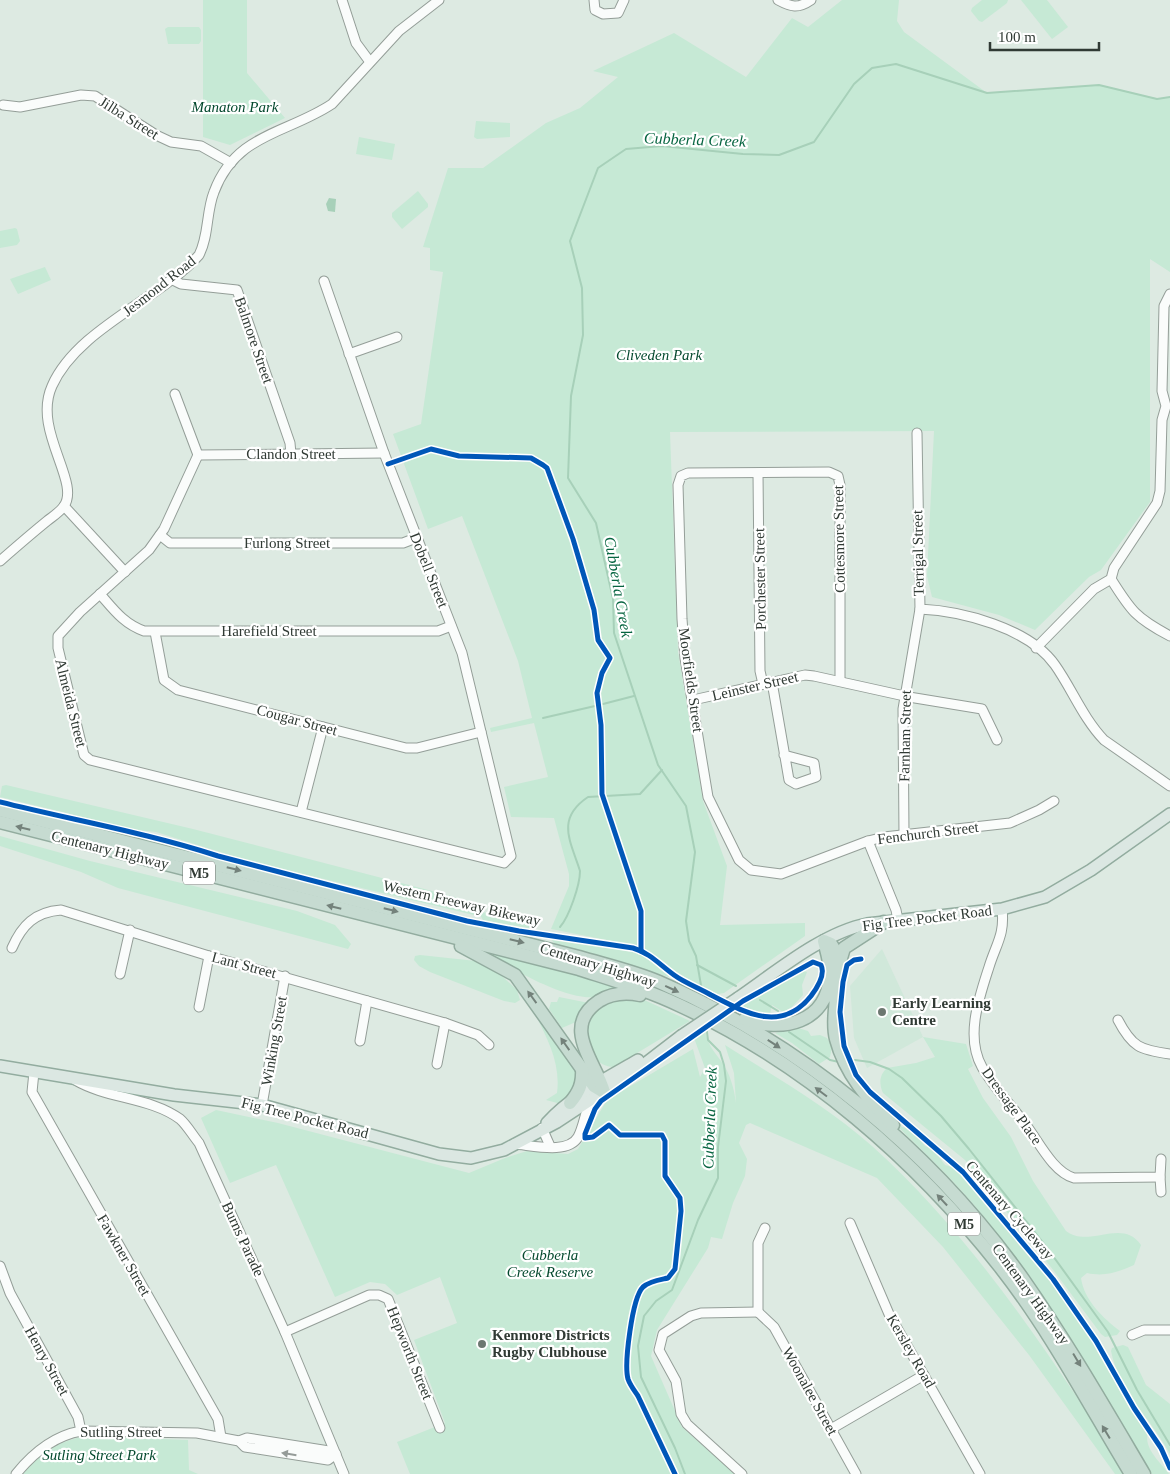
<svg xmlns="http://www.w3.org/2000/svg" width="1170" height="1474" viewBox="0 0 1170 1474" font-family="'Times New Roman',serif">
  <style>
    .built { fill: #d0e8da }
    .green { fill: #c6e9d5 }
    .water { fill: #a7d0b9 }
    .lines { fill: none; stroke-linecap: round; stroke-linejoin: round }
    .stream { stroke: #a7d0b9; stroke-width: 2 }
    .minor-casing { stroke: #949e98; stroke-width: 11 }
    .major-casing { stroke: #92ac9f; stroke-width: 14 }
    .highway-casing { stroke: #92ac9f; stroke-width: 15 }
    .minor { stroke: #fafcfb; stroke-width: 9 }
    .major { stroke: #dbe7e2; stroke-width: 11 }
    .highway { stroke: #c6dbd1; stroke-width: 12 }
    .major-bridge-casing { stroke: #92ac9f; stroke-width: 14; stroke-linecap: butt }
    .major-bridge { stroke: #dbe7e2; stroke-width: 11 }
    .cycleway-casing { stroke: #fff; stroke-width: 8 }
    .cycleway { stroke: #0057b8; stroke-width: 5 }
    .oneway { fill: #74827b }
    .oneway2 { fill: #959b98 }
    .poi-dot { fill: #6d7871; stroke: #fff; stroke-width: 2 }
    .labels { text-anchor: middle; stroke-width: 4.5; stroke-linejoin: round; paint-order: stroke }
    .shield { fill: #fff; stroke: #6e7571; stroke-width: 1 }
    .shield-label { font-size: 14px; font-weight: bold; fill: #303a34 }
    .park-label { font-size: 15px; font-style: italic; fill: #04492e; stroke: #fff }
    .street-label { font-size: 15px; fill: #303a34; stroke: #fff }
    .poi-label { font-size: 15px; font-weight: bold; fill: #303a34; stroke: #fff; text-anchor: start }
    .water-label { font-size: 16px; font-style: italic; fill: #076541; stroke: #fff }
  </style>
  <rect width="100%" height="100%" fill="#ddeae2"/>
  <path class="built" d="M 882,949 L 923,1037 L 867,1068 L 854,1038 L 850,986 Z"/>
  <g class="green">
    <path d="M 203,0 L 247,0 L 247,73 L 285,118 L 230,145 L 203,137 Z"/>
    <path d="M 842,0 L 899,0 L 897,21 L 904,32 L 987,93 L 1099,85 L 1157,99 L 1170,97 L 1170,272 L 1150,259 L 1150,502 L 1101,570 L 1089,577 L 1035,630 L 999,615 L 932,597 L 927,576 L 934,431 L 670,432 L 678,652 L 703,801 L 727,866 L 720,925 L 805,923 L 805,936 L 724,993 L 718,994 L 684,979 L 645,950 L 632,945 L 551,929 L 569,886 L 569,874 L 554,818 L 511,817 L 504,787 L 548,777 L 534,723 L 491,732 L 490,728 L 532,718 L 518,661 L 462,516 L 428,529 L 393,434 L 421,424 L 443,272 L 430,270 L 430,248 L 423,247 L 448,168 L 483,168 L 546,123 L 580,108 L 618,77 L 593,71 L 674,33 L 746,77 L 792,18 L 808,27 Z"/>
    <path d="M 982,0 L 1008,0 L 1007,3 L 982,22 L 979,21 L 971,11 L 972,8 Z"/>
    <path d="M 1021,0 L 1047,0 L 1068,27 L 1052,39 Z"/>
    <path d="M 168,27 L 199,27 L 201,30 L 201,41 L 199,44 L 168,44 L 165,29 Z"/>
    <path d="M 476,121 L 510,123 L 510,137 L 477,139 L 474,137 Z"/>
    <path d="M 359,137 L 395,144 L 392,160 L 356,154 Z"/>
    <path d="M 418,191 L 428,204 L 428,207 L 402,229 L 392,217 L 392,213 Z"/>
    <path d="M 15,228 L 17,229 L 20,241 L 17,245 L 0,248 L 0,231 Z"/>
    <path d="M 45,267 L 51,280 L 18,294 L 10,279 Z"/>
    <path d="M 6,785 L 193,829 L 482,904 L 478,916 L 249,861 L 156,832 L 137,830 L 0,797 L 2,786 Z"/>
    <path d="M 0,836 L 90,861 L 297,911 L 335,925 L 351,944 L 348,949 L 118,888 L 81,872 L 0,846 Z"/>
    <path d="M 482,912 L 525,922 L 534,929 L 483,920 L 480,915 Z"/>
    <path d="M 555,938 L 638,953 L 667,972 L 669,977 L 555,944 L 551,939 Z"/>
    <path d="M 492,953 L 580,974 L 622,988 C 614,991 605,996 596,997 C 569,1001 514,971 492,956 Z"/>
    <path d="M 420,955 L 476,961 L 502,976 L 517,990 L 520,1000 L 515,1003 L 504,1001 L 430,972 L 419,966 L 414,960 L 415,956 Z"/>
    <path d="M 800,970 L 807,972 L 802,985 L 803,995 L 792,1007 L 783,1012 L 772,1005 L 770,1014 L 760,1015 L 744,1010 L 741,1005 Z"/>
    <path d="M 559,997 L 589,1003 L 578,1021 L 562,1028 L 549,1009 L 551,1002 L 557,1002 Z"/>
    <path d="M 640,998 L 690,1021 L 614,1067 C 581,1067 580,1009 609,1000 C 618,997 631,999 640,998 Z"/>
    <path d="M 534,1012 L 576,1065 L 578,1088 L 561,1104 L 546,1100 L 557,1093 C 561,1063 547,1038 534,1012 Z"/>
    <path d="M 798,1028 L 808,1031 L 811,1036 L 820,1035 L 827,1038 L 832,1047 L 830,1057 L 819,1064 L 792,1043 L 775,1033 Z"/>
    <path d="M 705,1029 C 707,1044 713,1050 721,1061 C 730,1073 734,1088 736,1103 L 734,1073 L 725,1045 C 775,1077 828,1107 872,1146 C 975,1239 1052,1358 1127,1474 L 1115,1474 L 1029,1355 L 943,1247 L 877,1178 L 750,1123 L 746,1125 L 739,1143 L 747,1159 L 745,1176 L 733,1203 L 722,1239 L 711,1237 L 708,1248 L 657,1330 L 651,1356 L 682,1427 L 735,1474 L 410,1474 L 397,1442 L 445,1423 L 414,1340 L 457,1323 L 440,1277 L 397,1295 L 385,1284 L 370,1282 L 335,1297 L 276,1165 L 230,1183 L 201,1118 L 216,1110 L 278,1123 L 469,1173 L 505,1158 L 527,1151 L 568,1154 L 578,1149 L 607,1100 L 693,1049 L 700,1077 L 705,1068 L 694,1038 Z"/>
    <path d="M 923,1037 L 966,1044 L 973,1066 L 968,1069 L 983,1098 L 1011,1137 L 1033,1181 L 1066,1231 C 1089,1249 1122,1217 1141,1245 L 1134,1265 C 1118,1272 1105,1277 1087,1273 L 1081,1278 C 1084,1300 1103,1318 1120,1331 L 1117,1335 L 1105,1337 L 1101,1334 L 1054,1271 L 965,1160 L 883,1093 C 879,1084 879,1075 887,1068 L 916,1063 L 935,1057 Z"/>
    <path d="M 885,1108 L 898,1120 L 902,1127 L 911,1129 L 925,1146 L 933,1149 L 945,1165 L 955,1168 L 961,1174 C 1004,1222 1048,1271 1083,1325 C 1106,1360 1121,1401 1148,1433 C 1143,1448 1161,1463 1169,1474 L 1152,1474 C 1100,1388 1050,1300 988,1222 C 957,1182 919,1148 883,1112 Z"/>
    <path d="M 1123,1345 L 1128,1347 L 1146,1385 L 1170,1404 L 1170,1454 C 1152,1420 1119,1391 1111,1351 L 1112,1348 Z"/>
    <path d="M 84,1436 L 188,1440 L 189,1470 L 198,1474 L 23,1474 C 43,1451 55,1443 84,1436 Z"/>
  </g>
  <path class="water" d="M 329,198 L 336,199 L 335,212 L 328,211 L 326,204 Z"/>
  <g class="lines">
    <g class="stream">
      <path d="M 603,704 L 634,696"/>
      <path d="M 543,718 L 595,706"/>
      <path d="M 560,927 C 569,917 580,885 580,871 C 571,842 555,819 588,797 L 640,794 L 662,770"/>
      <path d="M 697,965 L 736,986"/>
      <path d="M 703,997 L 696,956 L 689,941 L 686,921 L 695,852 L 686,806 L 658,765 L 614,633 L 613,599 L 596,523 L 568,478 L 571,396 L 583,335 L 582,288 L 570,241 L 598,168 L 626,149 L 662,146 L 743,154 L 779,155 L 814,142 L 854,84 L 872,68 L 896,64 L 987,93 L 1099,85 L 1157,99 L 1170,97"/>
      <path d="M 760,1000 L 778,1011"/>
      <path d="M 789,1032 L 830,1060 L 839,1062"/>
      <path d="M 855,1060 L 870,1062 L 889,1069 L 902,1078 L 941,1116 L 969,1149 L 1045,1245 L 1108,1332 L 1137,1390 L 1170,1445"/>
      <path d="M 685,1474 L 675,1448 L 641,1377 L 638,1346 L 644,1316 L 656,1301 L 672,1290 L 698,1220 L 718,1178 L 718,1147 L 726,1081 L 724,1065 L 720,1052 L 708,1040 L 706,1024"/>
    </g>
    <defs>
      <g id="minor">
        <path d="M 342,0 L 356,43 L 370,62"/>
        <path d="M 594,0 L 595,10 L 603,14 L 618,13 L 624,0"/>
        <path d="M 778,0 C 791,7 798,9 811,0"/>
        <path d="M 3,105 L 20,107 L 81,95 L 95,96 L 156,135 L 171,142 L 201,146 L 231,163"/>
        <path d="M 171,279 L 181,284 L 237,290 L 290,443 L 291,454"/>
        <path d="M 349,354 L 397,337"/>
        <path d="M 175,394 L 198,455 L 164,529 L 149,550 L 80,612 L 58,636 L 58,648 L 84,755 L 90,760 L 504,863 L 511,856 L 462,653 L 384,453 L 324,281"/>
        <path d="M 917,433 L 920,609 C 962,611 1029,628 1055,665 C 1072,689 1083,718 1104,740 L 1170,786"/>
        <path d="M 198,455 L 384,453"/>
        <path d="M 758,473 L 760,671 L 763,684"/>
        <path d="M 64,506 L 125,572"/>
        <path d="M 160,535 L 170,543 L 403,543 L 416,538"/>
        <path d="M 0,561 C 16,547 31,534 47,521 C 52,517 60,512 64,506 C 81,482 32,430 52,386 C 77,329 160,299 199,255 C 209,236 206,212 214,192 C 236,133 287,134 332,104 L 399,31 L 439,0"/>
        <path d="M 1111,579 C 1131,611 1136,618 1170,636"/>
        <path d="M 100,594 C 114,610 124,624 144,631 L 438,631 L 451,626"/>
        <path d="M 155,632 L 164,680 L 178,690 L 406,748 L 417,748 L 481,732"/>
        <path d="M 1036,648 L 1094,589 L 1111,579 L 1114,568 L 1157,503 L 1160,491 L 1162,420 L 1166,406 L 1162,391 L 1164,306 L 1170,294"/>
        <path d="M 840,680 L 840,485 L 838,476 L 829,472 L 688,473 L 681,476 L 678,485 L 682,619 L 685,658 L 708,797 L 739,860 L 751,870 L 781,874 L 868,841 L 884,837 L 1010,823 L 1039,810 L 1054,801"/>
        <path d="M 772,682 L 789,780 L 796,784 L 816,777 L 814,763 L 784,755"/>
        <path d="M 693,700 L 805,675 L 814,676 L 909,697 L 982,709 L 997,740"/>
        <path d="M 301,812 L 323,727"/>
        <path d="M 904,835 L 903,709 L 920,609"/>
        <path d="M 868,841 L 896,910 L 898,920"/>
        <path d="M 1002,909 C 1005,935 996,944 989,967 C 979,998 965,1037 982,1067 C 994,1088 1012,1106 1026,1125 C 1039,1142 1053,1172 1074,1178 L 1160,1177 L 1161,1159"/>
        <path d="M 12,948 C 22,925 35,912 61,910 L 209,956 L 445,1023 L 478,1035 L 489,1045"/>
        <path d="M 120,974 L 130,930"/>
        <path d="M 199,1007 L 209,956"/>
        <path d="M 1118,1020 C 1132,1047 1140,1050 1170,1054"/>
        <path d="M 360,1041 L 367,1001"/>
        <path d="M 437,1064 L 445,1023"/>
        <path d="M 34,1072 L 32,1092 L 218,1419 L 221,1437"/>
        <path d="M 75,1080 C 107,1099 150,1097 180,1119 C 187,1125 193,1136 199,1143 L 285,1332 L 344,1474"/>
        <path d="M 262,1105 L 285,976"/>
        <path d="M 542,1128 L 550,1146"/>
        <path d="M 514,1144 C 531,1145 568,1155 578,1137 C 584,1126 585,1111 591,1100"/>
        <path d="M 1160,1177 L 1161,1192"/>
        <path d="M 850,1223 L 889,1314 L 980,1474"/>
        <path d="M 0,1266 L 10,1293 L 78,1417 L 81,1431"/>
        <path d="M 758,1312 L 774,1327 L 856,1474"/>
        <path d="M 758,1312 L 758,1243 L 765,1228"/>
        <path d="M 285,1332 L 369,1295 L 379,1295 L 388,1299 L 440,1428"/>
        <path d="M 1132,1335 L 1144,1330 L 1170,1330"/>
        <path d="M 831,1429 L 924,1375"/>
        <path d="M 16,1474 C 33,1453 53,1436 81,1431 L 197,1433 L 239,1441 L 247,1438 L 329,1451 L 336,1454 L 328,1460 L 245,1447 L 239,1441"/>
        <path d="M 742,1474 L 687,1424 L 681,1414 L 676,1381 L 659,1350 L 663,1334 L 691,1316 L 701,1313 L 758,1312"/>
      </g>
      <g id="major">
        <path d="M 738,998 C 776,972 822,933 867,924 L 1002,909 L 1045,897 L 1091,870 L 1170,814"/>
        <path d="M 0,1066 L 174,1095 L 262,1105 L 439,1154 L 471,1158 L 504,1150 L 557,1122 L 642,1066 L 681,1036"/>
        <path d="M 547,1123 C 571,1096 607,1078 638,1060"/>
      </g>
      <g id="highway">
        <path d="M 0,810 L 579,957 C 606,965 633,971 659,982 C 802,1044 932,1151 1023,1279 C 1067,1342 1105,1408 1144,1474"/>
        <path d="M 0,822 L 579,969 C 613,980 648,990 681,1006 C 806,1064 916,1160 1001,1268 C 1051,1332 1089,1405 1131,1474"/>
        <path d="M 461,946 L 515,975 L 594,1086 L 604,1092"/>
        <path d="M 839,965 L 844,948 L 884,922"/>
        <path d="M 745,1019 C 782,1033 827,1023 830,976 C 831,965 827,953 824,941 L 831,944 C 847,964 829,1012 836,1039 C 845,1073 868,1100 893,1125"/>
        <path d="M 604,1092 C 596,1062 560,1027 599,1001 C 612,993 625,992 640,995"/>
        <path d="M 570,1103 C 579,1092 583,1084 582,1068"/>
      </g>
    </defs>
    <use href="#minor" class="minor-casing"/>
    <use href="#major" class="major-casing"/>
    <use href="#highway" class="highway-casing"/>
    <use href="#minor" class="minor"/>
    <use href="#major" class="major"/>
    <use href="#highway" class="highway"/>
    <defs>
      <path id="major-bridge" d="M 681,1036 L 738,998"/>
    </defs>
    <use href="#major-bridge" class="major-bridge-casing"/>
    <use href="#major-bridge" class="major-bridge"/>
    <defs>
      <g id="cycleway">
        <path d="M 388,464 L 431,449 L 459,456 L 531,458 L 543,465 L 547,468 L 573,539 L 594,610 L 598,640 L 610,658 L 602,673 L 597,693 L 601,725 L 602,794 L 641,911 L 641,951"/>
        <path d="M 0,802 C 72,820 148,833 218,856 L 467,921 L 519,931 L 633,948 C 650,953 660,965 674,975 C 685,983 699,988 711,995 C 744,1012 781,1034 811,996 C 817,988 826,975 821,965 L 813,962 L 743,1001 L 601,1101 L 595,1109 L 585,1134 L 585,1138 L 593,1137 L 609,1125 L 620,1135 L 662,1135 L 665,1141 L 665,1176 L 680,1198 L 681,1211 L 675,1269 L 668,1278 C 659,1280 650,1281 643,1287 C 632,1298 624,1364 628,1379 C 630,1385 634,1390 638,1396 L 675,1474"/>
        <path d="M 861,959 L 854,960 L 847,965 L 843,982 L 840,1012 L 844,1046 L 856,1075 L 870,1092 L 963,1172 L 1053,1279 L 1096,1341 L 1134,1408 L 1161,1448 L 1170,1468"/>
      </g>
    </defs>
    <use href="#cycleway" class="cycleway-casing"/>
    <use href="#cycleway" class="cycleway"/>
  </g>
  <defs><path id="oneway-solid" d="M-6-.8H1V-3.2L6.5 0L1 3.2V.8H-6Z" transform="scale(1.25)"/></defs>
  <g class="oneway">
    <use href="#oneway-solid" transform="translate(23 828) rotate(-166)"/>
    <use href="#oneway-solid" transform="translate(234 869) rotate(14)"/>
    <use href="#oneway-solid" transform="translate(334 907) rotate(-166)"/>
    <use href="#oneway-solid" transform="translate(391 910) rotate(14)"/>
    <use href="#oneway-solid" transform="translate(517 941) rotate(14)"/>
    <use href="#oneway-solid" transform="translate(672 989) rotate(25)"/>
    <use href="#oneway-solid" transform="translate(532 997) rotate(-126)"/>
    <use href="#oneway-solid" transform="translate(565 1044) rotate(-125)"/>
    <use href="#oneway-solid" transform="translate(774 1044) rotate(33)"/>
    <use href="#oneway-solid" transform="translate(821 1092) rotate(-143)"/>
    <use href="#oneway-solid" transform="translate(942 1200) rotate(-133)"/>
    <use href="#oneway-solid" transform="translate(1077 1360) rotate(59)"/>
    <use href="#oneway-solid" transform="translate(1106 1432) rotate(-121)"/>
  </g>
  <use class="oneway2" href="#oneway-solid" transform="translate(289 1454) rotate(-171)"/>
  <g class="poi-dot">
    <circle cx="882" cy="1012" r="5"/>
    <circle cx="482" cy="1344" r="5"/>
  </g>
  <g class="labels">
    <g class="shield">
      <rect x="183" y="861.5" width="32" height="23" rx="4"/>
      <rect x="948" y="1212.5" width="32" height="23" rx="4"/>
    </g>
    <g class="shield-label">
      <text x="199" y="878">M5</text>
      <text x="964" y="1229">M5</text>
    </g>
    <g class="park-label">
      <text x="235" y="112">Manaton Park</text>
      <text x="659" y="360">Cliveden Park</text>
      <text x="550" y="1260">Cubberla<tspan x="550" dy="17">Creek Reserve</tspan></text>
      <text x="99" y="1460">Sutling Street Park</text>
    </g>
    <g class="street-label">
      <text transform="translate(129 118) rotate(32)" y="5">Jilba Street</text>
      <text transform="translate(159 286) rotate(-38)" y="5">Jesmond Road</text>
      <text transform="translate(254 340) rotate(71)" y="5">Balmore Street</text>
      <text x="291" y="459">Clandon Street</text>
      <text transform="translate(839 539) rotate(-91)" y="5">Cottesmore Street</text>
      <text x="287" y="548">Furlong Street</text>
      <text transform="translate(918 553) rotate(-91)" y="5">Terrigal Street</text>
      <text transform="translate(429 570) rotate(68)" y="5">Dobell Street</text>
      <text transform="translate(760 579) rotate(-91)" y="5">Porchester Street</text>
      <text x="269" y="636">Harefield Street</text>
      <text transform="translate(691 680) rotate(82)" y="5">Moorfields Street</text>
      <text transform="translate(755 686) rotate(-13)" y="5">Leinster Street</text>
      <text transform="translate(71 703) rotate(76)" y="5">Almeida Street</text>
      <text transform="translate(297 720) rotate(15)" y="5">Cougar Street</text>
      <text transform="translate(905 736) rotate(-89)" y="5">Farnham Street</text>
      <text transform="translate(928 833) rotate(-7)" y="5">Fenchurch Street</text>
      <text transform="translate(110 850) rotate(14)" y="5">Centenary Highway</text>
      <text transform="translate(462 903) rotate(13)" y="5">Western Freeway Bikeway</text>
      <text transform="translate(927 918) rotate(-7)" y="5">Fig Tree Pocket Road</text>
      <text transform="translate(244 965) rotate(15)" y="5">Lant Street</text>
      <text transform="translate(598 965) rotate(17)" y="5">Centenary Highway</text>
      <text transform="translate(274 1041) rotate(-80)" y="5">Winking Street</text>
      <text transform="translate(1012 1106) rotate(54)" y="5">Dressage Place</text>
      <text transform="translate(305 1118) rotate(14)" y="5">Fig Tree Pocket Road</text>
      <text transform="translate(1010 1210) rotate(49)" y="5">Centenary Cycleway</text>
      <text transform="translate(243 1239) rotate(65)" y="5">Burns Parade</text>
      <text transform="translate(124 1255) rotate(60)" y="5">Fawkner Street</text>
      <text transform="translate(1031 1294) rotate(54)" y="5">Centenary Highway</text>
      <text transform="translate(911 1351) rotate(60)" y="5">Kersley Road</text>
      <text transform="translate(410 1353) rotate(68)" y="5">Hepworth Street</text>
      <text transform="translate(47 1361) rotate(61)" y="5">Henry Street</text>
      <text transform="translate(810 1391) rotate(61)" y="5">Woonalee Street</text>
      <text x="121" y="1437">Sutling Street</text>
    </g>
    <g class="poi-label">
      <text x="892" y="1008">Early Learning<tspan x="892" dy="17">Centre</tspan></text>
      <text x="492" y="1340">Kenmore Districts<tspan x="492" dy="17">Rugby Clubhouse</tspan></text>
    </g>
    <g class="water-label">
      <text transform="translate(695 139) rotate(2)" y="6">Cubberla Creek</text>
      <text transform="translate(619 587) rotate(80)" y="6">Cubberla Creek</text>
      <text transform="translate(709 1118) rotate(-88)" y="6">Cubberla Creek</text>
    </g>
  </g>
  <path d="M990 42v8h109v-8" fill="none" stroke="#303a34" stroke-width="2.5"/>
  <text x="998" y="42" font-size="15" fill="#303a34" stroke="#ffffff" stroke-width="4" paint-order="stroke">100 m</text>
</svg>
